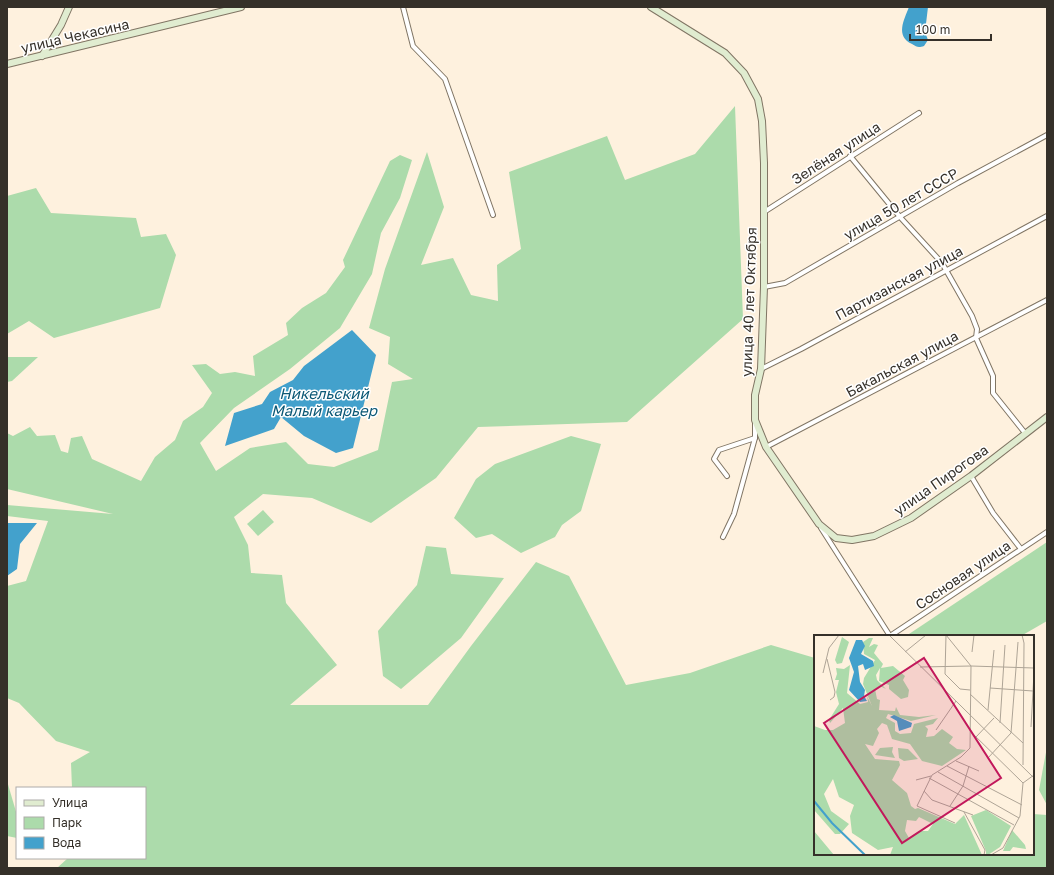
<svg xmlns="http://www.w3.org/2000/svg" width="1054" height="875" viewBox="0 0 1054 875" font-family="'Golos Text',sans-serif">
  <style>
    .green { fill: #acdbab }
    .water { fill: #43a1cc }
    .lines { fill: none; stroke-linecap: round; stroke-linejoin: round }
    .street-casing { stroke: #807564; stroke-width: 6 }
    .secondary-casing { stroke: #807564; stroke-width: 8 }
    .street { stroke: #fff; stroke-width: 4 }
    .secondary { stroke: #e0ecd0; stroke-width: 6 }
    .labels { text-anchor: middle; stroke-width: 3; stroke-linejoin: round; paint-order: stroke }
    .street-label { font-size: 14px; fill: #353029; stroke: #fff }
    .water-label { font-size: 15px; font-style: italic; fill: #0b5875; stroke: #fff }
    .inset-river { fill: none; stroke: #43a1cc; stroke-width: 2 }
    .inset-road { fill: none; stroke: #aea496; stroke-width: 1 }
    .view { fill: #c2185b; fill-opacity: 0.15; stroke: #c2185b; stroke-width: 2 }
    .inset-edge { fill: none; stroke: #353029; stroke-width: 2 }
  </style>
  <rect width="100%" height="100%" fill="#fef1de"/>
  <g class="green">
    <path d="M 735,106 L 743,319 L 627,422 L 478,427 L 436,478 L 371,523 L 312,498 L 263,494 L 234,517 L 248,545 L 251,573 L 282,575 L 286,603 L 337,665 L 290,705 L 428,705 L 471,646 L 536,562 L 569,576 L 626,685 L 690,673 L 771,645 L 815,658 L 815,854 L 1033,854 L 1033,814 L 1047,815 L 1047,868 L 57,868 L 68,858 L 145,858 L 145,788 L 72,788 L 71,763 L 90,752 L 56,741 L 19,703 L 7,698 L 7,586 L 26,581 L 48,521 L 7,516 L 7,505 L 113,514 L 7,489 L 7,433 L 13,436 L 30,427 L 37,436 L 55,435 L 61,451 L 68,453 L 71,438 L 82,436 L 92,459 L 141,481 L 155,457 L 175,440 L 183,421 L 203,407 L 212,393 L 192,365 L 206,364 L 220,374 L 235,372 L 255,376 L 253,356 L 288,335 L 286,323 L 302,308 L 326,293 L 345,267 L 343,260 L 390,161 L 400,155 L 412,160 L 400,198 L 381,233 L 372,274 L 340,328 L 290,369 L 234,408 L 200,443 L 216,471 L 250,448 L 286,442 L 308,464 L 334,467 L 378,450 L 392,382 L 413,379 L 388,364 L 390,337 L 369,328 L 385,269 L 427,152 L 444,207 L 421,265 L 453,258 L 471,295 L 498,301 L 497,265 L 521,249 L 509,172 L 607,136 L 625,180 L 695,154 Z"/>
    <path d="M 36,188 L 51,213 L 136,218 L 141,237 L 166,234 L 176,255 L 160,308 L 54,338 L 29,321 L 7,334 L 7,196 Z"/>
    <path d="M 7,357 L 38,357 L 12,381 L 7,382 Z"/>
    <path d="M 571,436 L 601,444 L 581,511 L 562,525 L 555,537 L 521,553 L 492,534 L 476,538 L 454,518 L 476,479 L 495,464 Z"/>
    <path d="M 263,510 L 274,522 L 258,536 L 247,524 Z"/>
    <path d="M 1047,542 L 1047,621 L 1021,636 L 906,636 Z"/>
    <path d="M 426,546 L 446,548 L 451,574 L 504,578 L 461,638 L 401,689 L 383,676 L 378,631 L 417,585 Z"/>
    <path d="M 1047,747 L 1047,805 L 1039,790 Z"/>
    <path d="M 7,781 L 17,815 L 17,838 L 7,836 Z"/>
  </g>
  <g class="water">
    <path d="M 909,7 L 928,7 L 925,32 L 928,40 L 924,46 C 918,48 917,47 912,44 C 895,36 904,20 909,7 Z"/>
    <path d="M 352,330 L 376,355 L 353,448 L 336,453 L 304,436 L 281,417 L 274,429 L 225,446 L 234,413 L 262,404 L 270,392 L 293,380 L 304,366 Z"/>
    <path d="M 7,523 L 37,523 L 20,544 L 17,569 L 7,576 Z"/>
  </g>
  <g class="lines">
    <defs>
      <g id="street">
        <path d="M 403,7 L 413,46 L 445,79 L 493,215"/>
        <path d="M 850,156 L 900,217 L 942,263 L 972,316 L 977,329 L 976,338 L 993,376 L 993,393 L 1025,433"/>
        <path d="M 764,212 L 919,113"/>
        <path d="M 764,287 L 785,283 L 958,183 L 1047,135"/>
        <path d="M 761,369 L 801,349 L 1047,216"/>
        <path d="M 766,447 L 1047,300"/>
        <path d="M 727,476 L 714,459 L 719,450 L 755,438"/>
        <path d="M 971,476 L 993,513 L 1021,549"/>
        <path d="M 821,528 L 890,636"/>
        <path d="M 723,537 L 734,514 L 755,438 L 755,424"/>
        <path d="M 890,636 L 1047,532"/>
      </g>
      <g id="secondary">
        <path d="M 651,7 L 725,53 L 744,73 L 758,99 L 762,121 L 764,163 L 764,287 L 761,369 L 755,395 L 755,420 L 766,447 L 819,524 L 836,538 L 852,540 L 874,536 L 911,518 L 971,476 L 1047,417"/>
        <path d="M 42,56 L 61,25 L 69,7"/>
        <path d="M 7,64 L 241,7"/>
      </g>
    </defs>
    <use href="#street" class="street-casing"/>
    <use href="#secondary" class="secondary-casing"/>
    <use href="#street" class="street"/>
    <use href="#secondary" class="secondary"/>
  </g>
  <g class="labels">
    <g class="street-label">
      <text transform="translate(75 36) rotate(-13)" y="5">улица Чекасина</text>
      <text transform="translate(836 153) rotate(-33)" y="5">Зелёная улица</text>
      <text transform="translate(901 204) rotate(-30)" y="5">улица 50 лет СССР</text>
      <text transform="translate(899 283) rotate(-28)" y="5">Партизанская улица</text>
      <text transform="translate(749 302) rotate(-88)" y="5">улица 40 лет Октября</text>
      <text transform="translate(902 364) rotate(-28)" y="5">Бакальская улица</text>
      <text transform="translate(941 480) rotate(-35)" y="5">улица Пирогова</text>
      <text transform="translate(963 575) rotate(-34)" y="5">Сосновая улица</text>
    </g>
    <g class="water-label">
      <text x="324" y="399">Никельский<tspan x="324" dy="17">Малый карьер</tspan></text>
    </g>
  </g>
  <g transform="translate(814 635)">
    <rect width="220" height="220" fill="#fef1de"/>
    <path d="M 28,2 L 35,7 L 28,28 L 23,29 L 21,25 ZM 55,3 L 59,3 L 55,12 L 60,9 L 64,10 L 60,18 L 69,29 L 67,33 L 79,31 L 91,41 L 89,45 L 95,55 L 94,62 L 87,64 L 75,54 L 75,50 L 65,46 L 66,33 L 62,40 L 63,45 L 72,54 L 66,51 L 61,54 L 63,64 L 66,65 L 65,75 L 81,76 L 82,72 L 86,80 L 105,82 L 122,80 L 97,86 L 74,79 L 72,83 L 81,88 L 81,96 L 86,99 L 97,98 L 100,89 L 124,83 L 119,89 L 111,91 L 114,94 L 112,102 L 120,101 L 128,94 L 139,102 L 135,108 L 143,114 L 152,115 L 128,131 L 108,126 L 96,109 L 78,104 L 73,90 L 68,88 L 63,94 L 65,98 L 59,111 L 51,109 L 61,124 L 85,126 L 86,130 L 78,145 L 93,158 L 97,171 L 101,174 L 104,173 L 141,189 L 150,180 L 168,220 L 76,220 L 79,212 L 64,215 L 38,198 L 36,181 L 40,170 L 25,162 L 19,144 L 10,159 L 17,176 L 35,189 L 26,199 L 21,199 L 0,175 L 0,91 L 11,95 L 19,95 L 31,88 L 29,73 L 16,88 L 15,85 L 25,69 L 22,57 L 25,45 L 21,45 L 23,39 L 22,33 L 30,34 L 36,30 L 33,58 L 46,69 L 54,67 L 53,61 L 58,71 L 49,49 L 50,43 L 61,25 L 50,19 L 49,7 ZM 105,182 L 119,189 L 114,196 L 105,196 L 95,203 L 91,196 L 93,185 L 102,186 ZM 79,112 L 78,117 L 81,123 L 61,120 L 66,113 ZM 84,113 L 94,114 L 104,124 L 90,126 L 85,123 ZM 172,175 L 197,191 L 186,212 L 174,220 L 172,220 L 172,216 L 157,181 ZM 198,195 L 211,210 L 212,214 L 199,212 L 196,216 L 189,216 ZM 0,196 L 20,220 L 0,220 Z" fill="#acdbab" fill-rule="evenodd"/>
    <path d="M 42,5 L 48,5 L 51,11 L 47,19 L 59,26 L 60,31 L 51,35 L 49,29 L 44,31 L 46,47 L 51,55 L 50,61 L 53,66 L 46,67 L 35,55 L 40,37 L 35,23 ZM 80,80 L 98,88 L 97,92 L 85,96 L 83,86 L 76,82 Z" fill="#43a1cc"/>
    <path class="inset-river" d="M 0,166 L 18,188 L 51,220"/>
    <path class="inset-road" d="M 75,0 L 220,143M 132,0 L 131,39 L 146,54 L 156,55M 132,0 L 157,31 L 220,33M 208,0 L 210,8 L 209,130M 91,17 L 112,0M 158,17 L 160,0M 13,24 L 21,57 L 20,62 L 16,65M 106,32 L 157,31 L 156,113 L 147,122 L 118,140 L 103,171 L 141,188M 9,38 L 15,13 L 25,0M 176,53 L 219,56M 156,59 L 209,108M 174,75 L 180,15M 186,88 L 191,10M 217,92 L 220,38M 122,95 L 142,66M 157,97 L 209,148M 162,102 L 180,83M 174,123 L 197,98 L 204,7M 142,126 L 165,136M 133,131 L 208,170M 124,137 L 205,183M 115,143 L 200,190M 102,145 L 117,141M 110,156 L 118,165 L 159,180M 136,171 L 149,151 L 155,131M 150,177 L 171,215 L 170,220M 177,220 L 189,213 L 206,181 L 209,148 L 220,140"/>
    <path class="view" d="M 110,23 L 187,143 L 88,208 L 10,88 Z"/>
    <rect width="220" height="220" class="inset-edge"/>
  </g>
  <rect width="1054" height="875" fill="none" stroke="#353029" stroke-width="16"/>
  <rect x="16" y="787" width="130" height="72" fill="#ffffff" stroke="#aeaca9"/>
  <rect x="24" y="800" width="20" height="6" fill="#e0ecd0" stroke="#aeaca9"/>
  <text x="52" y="807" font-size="12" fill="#353029">Улица</text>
  <rect x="24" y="817" width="20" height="12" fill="#acdbab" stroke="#aeaca9"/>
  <text x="52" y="827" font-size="12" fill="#353029">Парк</text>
  <rect x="24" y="837" width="20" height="12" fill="#43a1cc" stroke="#aeaca9"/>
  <text x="52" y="847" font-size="12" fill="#353029">Вода</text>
  <path d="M910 34v6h81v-6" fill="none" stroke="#353029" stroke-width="2"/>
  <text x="916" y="34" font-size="12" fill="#353029" stroke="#ffffff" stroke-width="3" paint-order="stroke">100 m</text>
</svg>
